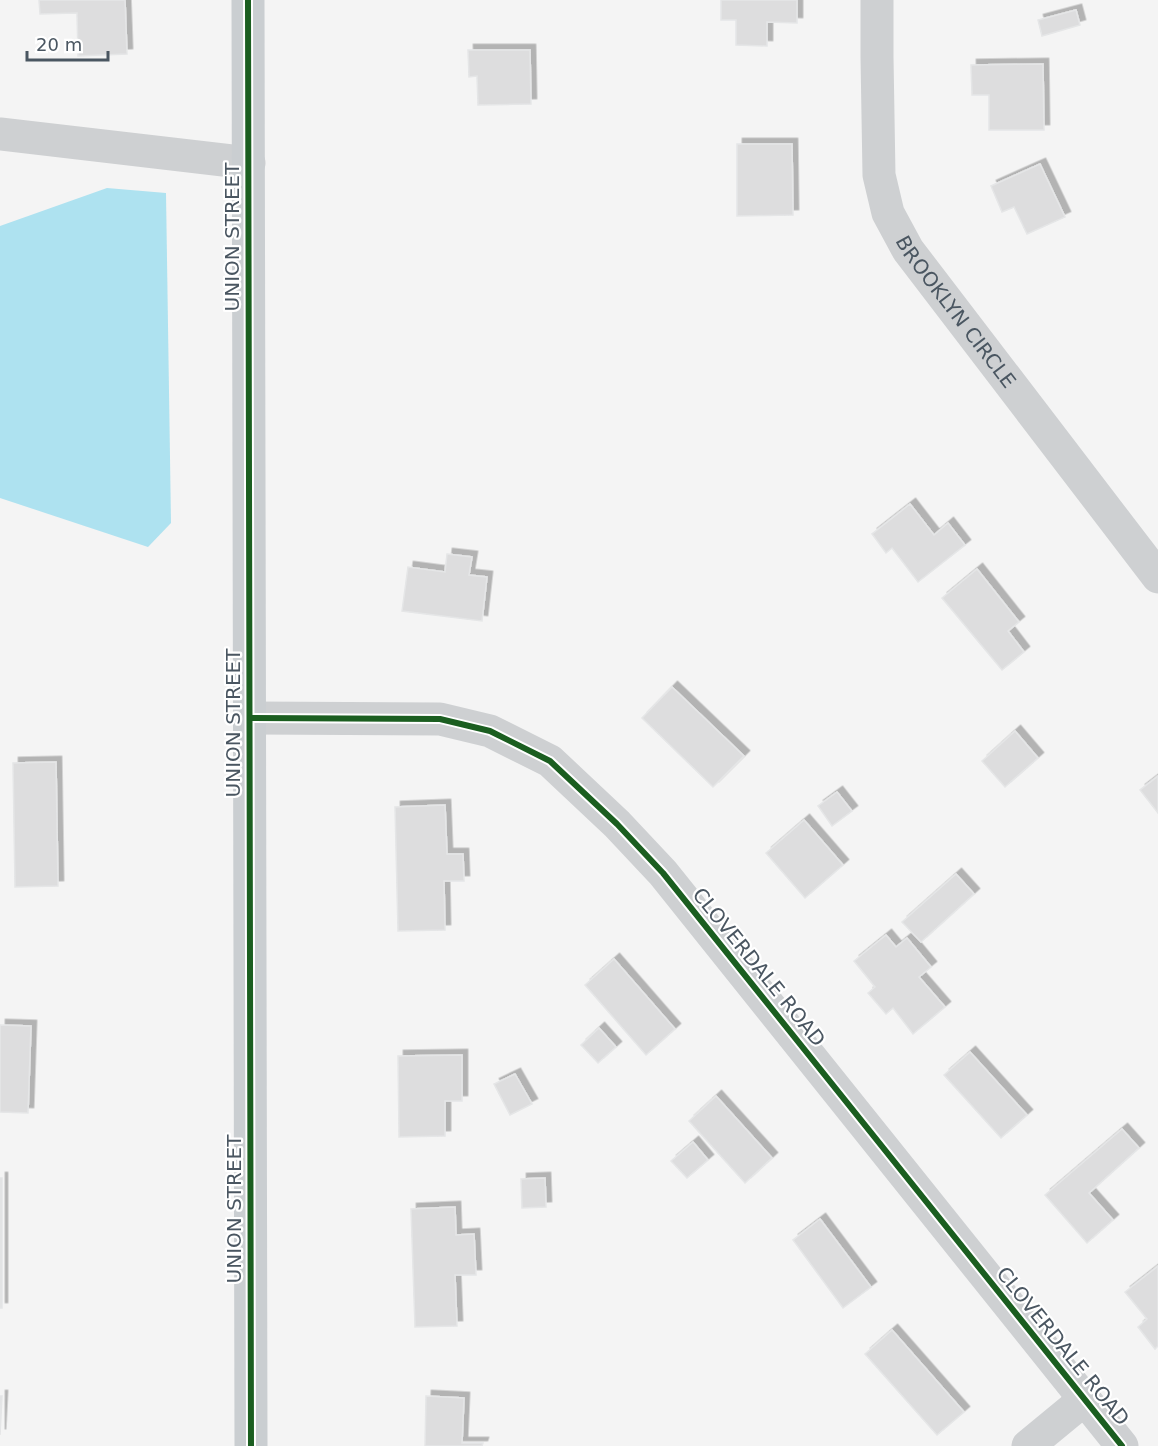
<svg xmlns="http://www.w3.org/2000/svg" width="1158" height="1446" viewBox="0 0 1158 1446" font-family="'DejaVu Sans',sans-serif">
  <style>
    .water { fill: #aee2f0 }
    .building { fill: #ddddde; stroke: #e5e6e7; stroke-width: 1.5; filter: url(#shadow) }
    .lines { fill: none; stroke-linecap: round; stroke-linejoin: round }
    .minor { stroke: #ced0d2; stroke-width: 33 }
    .major { stroke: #caced1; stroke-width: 33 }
    .cycleway-casing { stroke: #fff; stroke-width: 10 }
    .cycleway { stroke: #1b5e20; stroke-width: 6 }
    .labels { text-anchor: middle; stroke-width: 4.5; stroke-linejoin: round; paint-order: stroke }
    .street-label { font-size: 20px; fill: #4a5661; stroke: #fff }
  </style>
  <defs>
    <filter id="shadow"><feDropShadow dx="5.5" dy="-5.5" stdDeviation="0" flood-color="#0004"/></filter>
  </defs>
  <rect width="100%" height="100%" fill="#f4f4f4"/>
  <path class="water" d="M 107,188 L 166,193 L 171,523 L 148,547 L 0,498 L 0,226 Z"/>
  <g class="building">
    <path d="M 39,0 L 125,0 L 127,54 L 78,56 L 77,13 L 40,14 Z"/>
    <path d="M 721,0 L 797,0 L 797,23 L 767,22 L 767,46 L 736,45 L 736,20 L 721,20 Z"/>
    <path d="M 1076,10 L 1080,25 L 1042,36 L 1038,20 Z"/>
    <path d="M 468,50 L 530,50 L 531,104 L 478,105 L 477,76 L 469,77 Z"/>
    <path d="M 1043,64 L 1044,130 L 989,130 L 989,95 L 972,95 L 971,65 Z"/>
    <path d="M 737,144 L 792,144 L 793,215 L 737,216 Z"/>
    <path d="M 1040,164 L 1065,217 L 1027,234 L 1014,207 L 1002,212 L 991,186 Z"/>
    <path d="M 910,504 L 934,535 L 948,523 L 965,545 L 918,582 L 892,548 L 886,553 L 872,534 Z"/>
    <path d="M 447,554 L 472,557 L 469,575 L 487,577 L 482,621 L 402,611 L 408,567 L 445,572 Z"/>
    <path d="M 977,569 L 1019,622 L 1008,631 L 1024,652 L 1002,670 L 942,598 Z"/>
    <path d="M 672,687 L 744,756 L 713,787 L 642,718 Z"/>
    <path d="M 1015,731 L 1038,758 L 1005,787 L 982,761 Z"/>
    <path d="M 56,762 L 58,886 L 15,887 L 13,763 Z"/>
    <path d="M 1158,776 L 1158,813 L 1140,790 Z"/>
    <path d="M 837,792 L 852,811 L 832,826 L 818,806 Z"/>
    <path d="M 445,805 L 447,854 L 463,854 L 464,881 L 444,881 L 445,930 L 398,931 L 395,807 Z"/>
    <path d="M 804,820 L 843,865 L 805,898 L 766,853 Z"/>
    <path d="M 956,874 L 974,894 L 921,942 L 902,922 Z"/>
    <path d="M 886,935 L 896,947 L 907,938 L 931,967 L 919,977 L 945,1007 L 913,1034 L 893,1008 L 886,1014 L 868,993 L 875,987 L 854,961 Z"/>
    <path d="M 614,959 L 675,1029 L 646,1055 L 585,985 Z"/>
    <path d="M 0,1025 L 31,1026 L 28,1113 L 0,1112 Z"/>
    <path d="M 599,1028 L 616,1047 L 598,1063 L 581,1045 Z"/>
    <path d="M 970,1052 L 1027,1115 L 1001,1138 L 944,1075 Z"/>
    <path d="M 462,1055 L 462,1101 L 445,1101 L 445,1136 L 399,1137 L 398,1056 Z"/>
    <path d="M 515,1074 L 532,1104 L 510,1115 L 494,1084 Z"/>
    <path d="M 716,1096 L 772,1158 L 745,1183 L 689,1121 Z"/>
    <path d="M 1122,1129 L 1139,1148 L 1089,1193 L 1113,1220 L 1087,1243 L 1045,1195 Z"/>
    <path d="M 693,1142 L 708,1160 L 687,1178 L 671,1161 Z"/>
    <rect x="0" y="1178" width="2" height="130"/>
    <path d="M 545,1178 L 546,1207 L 522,1208 L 521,1179 Z"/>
    <path d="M 455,1207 L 456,1235 L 474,1234 L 476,1275 L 455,1275 L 457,1326 L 415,1327 L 411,1209 Z"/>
    <path d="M 820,1219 L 871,1287 L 843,1308 L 793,1240 Z"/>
    <path d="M 1158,1266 L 1158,1346 L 1155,1349 L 1138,1327 L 1147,1319 L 1125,1292 Z"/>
    <path d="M 892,1330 L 964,1412 L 937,1435 L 865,1354 Z"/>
    <path d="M 0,1396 L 2,1396 L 0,1435 Z"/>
    <path d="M 426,1396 L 464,1398 L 462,1443 L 483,1443 L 482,1446 L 425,1446 Z"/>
  </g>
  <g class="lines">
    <g class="minor">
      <path id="s1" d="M 877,0 L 877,57 L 879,175 L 888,213 L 908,250 L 1158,577"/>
      <path d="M 0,134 L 249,163"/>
      <path d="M 250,718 L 440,719 L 490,731 L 550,761 L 617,824 L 663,873 L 1122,1446"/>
      <path d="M 1028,1446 L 1085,1399"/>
    </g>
    <path class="major" d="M 248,0 L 251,1446"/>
    <defs>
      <g id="cycleway">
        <path d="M 248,0 L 251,1446"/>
        <path d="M 250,718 L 440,719 L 490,731 L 550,761 L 617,824 L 663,873 L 1122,1446"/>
      </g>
    </defs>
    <use href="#cycleway" class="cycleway-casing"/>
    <use href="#cycleway" class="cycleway"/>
  </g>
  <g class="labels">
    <g class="street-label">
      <text transform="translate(232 237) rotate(-90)" y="7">UNION STREET</text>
      <text dy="7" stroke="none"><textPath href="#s1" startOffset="334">BROOKLYN CIRCLE</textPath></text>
      <text transform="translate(233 723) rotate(-90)" y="7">UNION STREET</text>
      <text transform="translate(759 967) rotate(51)" y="7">CLOVERDALE ROAD</text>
      <text transform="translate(234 1209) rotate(-90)" y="7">UNION STREET</text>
      <text transform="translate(1063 1346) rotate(51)" y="7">CLOVERDALE ROAD</text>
    </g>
  </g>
  <path d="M27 51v9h81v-9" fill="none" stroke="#4a5661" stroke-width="3"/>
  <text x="36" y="51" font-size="18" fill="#4a5661" stroke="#ffffff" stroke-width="4.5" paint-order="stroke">20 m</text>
</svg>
